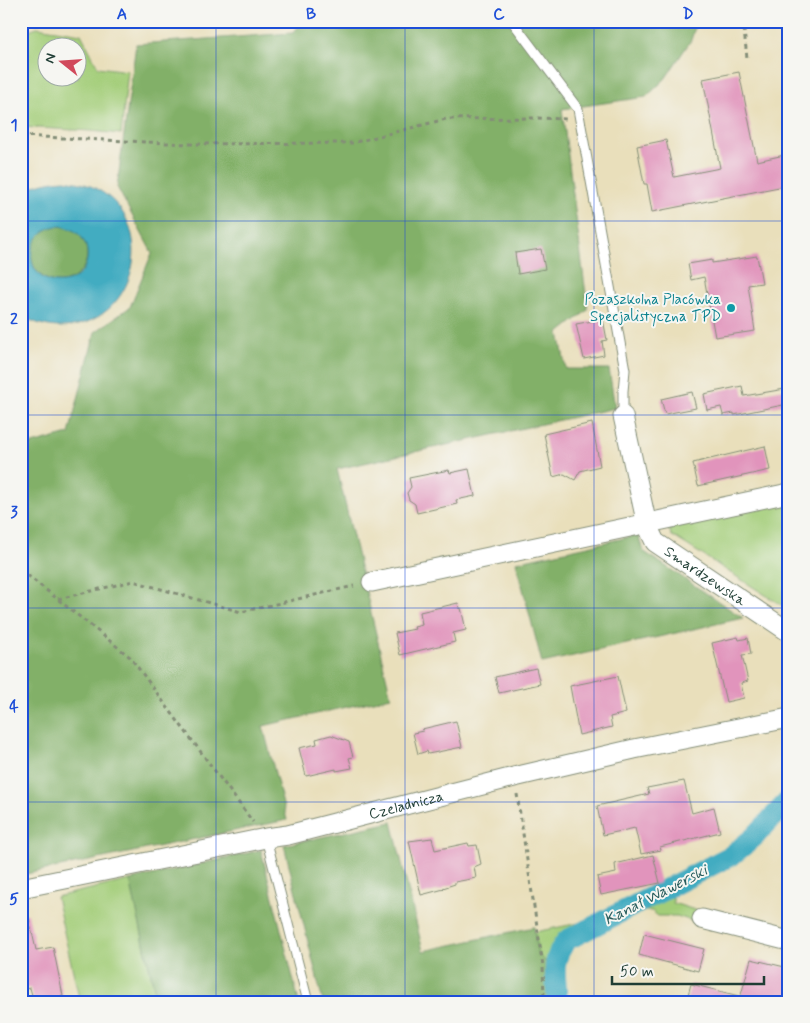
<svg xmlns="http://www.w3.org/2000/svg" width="810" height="1023" viewBox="0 0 810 1023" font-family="Mynerve,sans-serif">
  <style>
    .green { fill: #a3cd78; stroke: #618556; fill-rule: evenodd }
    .forest { fill: #82b068; stroke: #50764e }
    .water { fill: #42acc1; stroke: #30747a; fill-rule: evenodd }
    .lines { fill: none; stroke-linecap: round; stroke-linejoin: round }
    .canal { stroke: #42acc1; stroke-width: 21 }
    .building { fill: #e194bc }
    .lane-casing { stroke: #848e78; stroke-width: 11 }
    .street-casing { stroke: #848e78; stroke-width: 21 }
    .path { stroke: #848e78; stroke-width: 3; stroke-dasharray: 4 4; stroke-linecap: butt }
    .lane { stroke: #fff; stroke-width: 9 }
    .street { stroke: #fff; stroke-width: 19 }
    .grid { fill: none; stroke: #1d4ed8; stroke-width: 1; stroke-opacity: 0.55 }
    .culture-dot { fill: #0f9aa8; stroke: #f6f6f2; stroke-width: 2 }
    .labels { text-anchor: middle; stroke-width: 4; stroke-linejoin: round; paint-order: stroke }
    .culture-label { font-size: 15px; fill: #0d838f; stroke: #f6f6f2; text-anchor: end }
    .street-label { font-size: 15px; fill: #1f3d34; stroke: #f6f6f2 }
    .water-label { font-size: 16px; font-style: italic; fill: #2a5e5e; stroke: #f6f6f2 }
    .neatline { fill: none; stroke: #1d4ed8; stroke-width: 2 }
    .grid-label { font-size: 16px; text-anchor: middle; font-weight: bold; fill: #1d4ed8 }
  </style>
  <rect width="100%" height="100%" fill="#f6f6f2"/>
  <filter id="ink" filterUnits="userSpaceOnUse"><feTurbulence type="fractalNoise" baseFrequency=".02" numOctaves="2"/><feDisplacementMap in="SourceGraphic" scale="10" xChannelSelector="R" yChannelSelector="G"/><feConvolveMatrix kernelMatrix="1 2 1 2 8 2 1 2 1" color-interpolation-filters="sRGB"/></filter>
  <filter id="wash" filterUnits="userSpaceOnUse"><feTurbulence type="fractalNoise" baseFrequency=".0096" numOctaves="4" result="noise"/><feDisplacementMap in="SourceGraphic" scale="20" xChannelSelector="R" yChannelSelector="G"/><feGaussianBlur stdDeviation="1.12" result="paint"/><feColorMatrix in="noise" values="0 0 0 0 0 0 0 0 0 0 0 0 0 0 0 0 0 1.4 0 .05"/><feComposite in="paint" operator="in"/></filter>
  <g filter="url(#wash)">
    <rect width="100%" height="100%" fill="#e9dfbb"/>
    <g class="green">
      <path d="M 37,27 L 81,34 L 98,67 L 128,71 L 121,134 L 91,131 L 21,127 L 21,33 ZM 48,48 L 78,48 L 78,78 L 48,78 Z"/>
      <path d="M 789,501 L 789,607 L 786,608 L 671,535 L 669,528 Z"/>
      <path d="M 789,791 L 789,813 L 735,862 L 673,895 L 673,903 L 698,911 L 695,922 L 677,916 L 658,916 L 652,911 L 635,911 L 568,950 C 558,967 562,983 563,1002 L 550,1002 L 549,961 L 545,961 L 538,954 L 535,932 L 594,920 L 660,885 L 739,841 L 750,833 Z"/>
      <path d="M 130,880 L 157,1002 L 80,1002 L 56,897 Z"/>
    </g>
    <g class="forest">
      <path d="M 303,21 L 697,21 L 691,40 L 665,79 L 646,97 L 562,109 L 588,310 L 559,333 L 566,369 L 609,369 L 615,408 L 337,469 L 391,697 L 263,726 L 287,820 L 21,875 L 21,447 L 69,434 L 95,332 L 130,307 L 152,253 L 117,187 L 136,44 L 293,33 Z"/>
      <circle cx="59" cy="254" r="28"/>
      <path d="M 638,535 L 643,551 L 743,618 L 542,663 L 516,562 Z"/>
      <path d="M 392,822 L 423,951 L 534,927 L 538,954 L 545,961 L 549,960 L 550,1002 L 323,1002 L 284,845 Z"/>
      <path d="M 261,850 L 299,1002 L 157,1002 L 130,880 Z"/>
    </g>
    <path class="water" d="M 65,180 C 75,182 85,183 95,188 C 162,222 137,326 61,327 C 47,327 33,323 21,315 L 21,192 C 36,184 49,181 65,180 ZM 57,226 C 96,227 97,279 62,282 C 25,285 20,234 57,226 Z"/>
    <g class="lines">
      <path class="canal" d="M 557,1002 C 557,976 549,962 567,940 L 732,855 L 754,837 L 789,800"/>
    </g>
    <g id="blocks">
      <g class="building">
        <path d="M 739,72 L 757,161 L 789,154 L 789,185 L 652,212 L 647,184 L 644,184 L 637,146 L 666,140 L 674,177 L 720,168 L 703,79 Z"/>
        <path d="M 541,249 L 545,269 L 518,274 L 515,253 Z"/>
        <path d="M 757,256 L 762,283 L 748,285 L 755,331 L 715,337 L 704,277 L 691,280 L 688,264 L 712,260 L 712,263 Z"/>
        <path d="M 603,319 L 607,340 L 602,341 L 604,355 L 584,359 L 576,324 Z"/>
        <path d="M 742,386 L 744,396 L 785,389 L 788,404 L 734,415 L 734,413 L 723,415 L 721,407 L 707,410 L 704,394 Z"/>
        <path d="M 692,392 L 696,408 L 665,414 L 661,399 Z"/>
        <path d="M 592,423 L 600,466 L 580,471 L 575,480 L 564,474 L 553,477 L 544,434 Z"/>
        <path d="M 765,446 L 770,470 L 698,486 L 693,463 Z"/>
        <path d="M 469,469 L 475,496 L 456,500 L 457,504 L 417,513 L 415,504 L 409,500 L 407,493 L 411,487 L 409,478 L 449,470 L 450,473 Z"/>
        <path d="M 458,603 L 459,609 L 461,608 L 466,630 L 453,633 L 455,642 L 400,655 L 395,633 L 415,629 L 414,627 L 422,625 L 420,612 Z"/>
        <path d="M 738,637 L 739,640 L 748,638 L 751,654 L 742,655 L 748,681 L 741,683 L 744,698 L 726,702 L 712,643 Z"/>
        <path d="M 536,668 L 540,684 L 499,693 L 495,677 Z"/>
        <path d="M 618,676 L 626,713 L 610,717 L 612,727 L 579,735 L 570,686 Z"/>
        <path d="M 456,721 L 462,747 L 428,754 L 427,751 L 418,754 L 413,733 L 423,731 L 422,729 Z"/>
        <path d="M 331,735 L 349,742 L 353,757 L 349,758 L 352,768 L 336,771 L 336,769 L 306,776 L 299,748 L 317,744 L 316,739 Z"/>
        <path d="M 684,781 L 692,813 L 714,807 L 720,832 L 660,847 L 661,850 L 641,854 L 635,828 L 603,835 L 597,806 L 649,794 L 647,788 Z"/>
        <path d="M 432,838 L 435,850 L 468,843 L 469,846 L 477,845 L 481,864 L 474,867 L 476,878 L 455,882 L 455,884 L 443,888 L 444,889 L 421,895 L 409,841 Z"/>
        <path d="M 653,855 L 660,883 L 601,895 L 597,877 L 616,873 L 615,864 Z"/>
        <path d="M 28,914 L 36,950 L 53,947 L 63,996 L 53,998 L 51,1002 L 34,1002 L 30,988 L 24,989 L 21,977 L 21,915 Z"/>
        <path d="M 644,934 L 704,949 L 698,971 L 639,955 Z"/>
        <path d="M 751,959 L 789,968 L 789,1002 L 739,1002 Z"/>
        <path d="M 691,984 L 739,996 L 739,1002 L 686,1002 Z"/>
      </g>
    </g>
  </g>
  <g filter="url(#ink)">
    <use href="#blocks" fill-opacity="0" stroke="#848e78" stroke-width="1"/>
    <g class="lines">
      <defs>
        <g id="lane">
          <path d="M 512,21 L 578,109 L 625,370 L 623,391 L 623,416"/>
          <path d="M 266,838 L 308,1002"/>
        </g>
        <g id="street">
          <path id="s1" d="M 623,416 L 647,525 L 655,542 L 789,632"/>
          <path d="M 372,582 L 789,493"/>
          <path id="s2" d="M 21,888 L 266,838 L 288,835 L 514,777 L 634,749 L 789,718"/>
          <path d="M 702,919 L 789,941"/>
        </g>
      </defs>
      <use href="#lane" class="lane-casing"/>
      <use href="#street" class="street-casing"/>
      <g class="path">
        <path d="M 743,21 L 747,58"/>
        <path d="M 21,136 L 188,144 L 352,143 L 446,119 L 534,118 L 567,119"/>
        <path d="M 21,570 L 130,657 L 253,822"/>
        <path d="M 58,599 L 133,581 L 241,612 L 354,586"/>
        <path d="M 517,794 L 543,966 L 544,1002"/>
      </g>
      <use href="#lane" class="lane"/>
      <use href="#street" class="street"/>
    </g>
  </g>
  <path class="grid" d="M 216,21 L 216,1002M 405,21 L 405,1002M 594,21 L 594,1002M 21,221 L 789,221M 21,415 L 789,415M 21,608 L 789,608M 21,802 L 789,802"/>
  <circle class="culture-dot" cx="731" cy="308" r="5"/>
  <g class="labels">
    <g class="culture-label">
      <text x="721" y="304">Pozaszkolna Placówka<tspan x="721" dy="17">Specjalistyczna TPD</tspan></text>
    </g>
    <g class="street-label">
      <text dy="5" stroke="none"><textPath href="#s1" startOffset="191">Smardzewska</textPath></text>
      <text dy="5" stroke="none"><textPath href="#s2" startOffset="394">Czeladnicza</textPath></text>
    </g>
    <g class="water-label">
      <text transform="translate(655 894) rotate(-27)" y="6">Kanał Wawerski</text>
    </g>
  </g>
  <rect width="810" height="1023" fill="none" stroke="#f6f6f2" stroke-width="55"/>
  <g transform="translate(62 62) rotate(287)"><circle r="24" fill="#f6f6f2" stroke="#a0aca6"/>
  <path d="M0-4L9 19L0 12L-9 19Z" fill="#d1495b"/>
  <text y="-8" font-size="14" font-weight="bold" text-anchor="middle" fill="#1f3d34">N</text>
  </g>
  <path d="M612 976v8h152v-8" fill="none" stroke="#1f3d34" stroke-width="2.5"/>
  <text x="620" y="976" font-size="15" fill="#1f3d34" stroke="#f6f6f2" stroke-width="4" paint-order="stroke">50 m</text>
  <rect x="28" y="28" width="754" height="968" class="neatline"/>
  <g class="grid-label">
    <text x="122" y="19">A</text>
    <text x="311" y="19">B</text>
    <text x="499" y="19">C</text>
    <text x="688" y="19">D</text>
    <text x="14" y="130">1</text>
    <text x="14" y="324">2</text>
    <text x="14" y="517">3</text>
    <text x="14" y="711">4</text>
    <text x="14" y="904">5</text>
  </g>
</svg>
